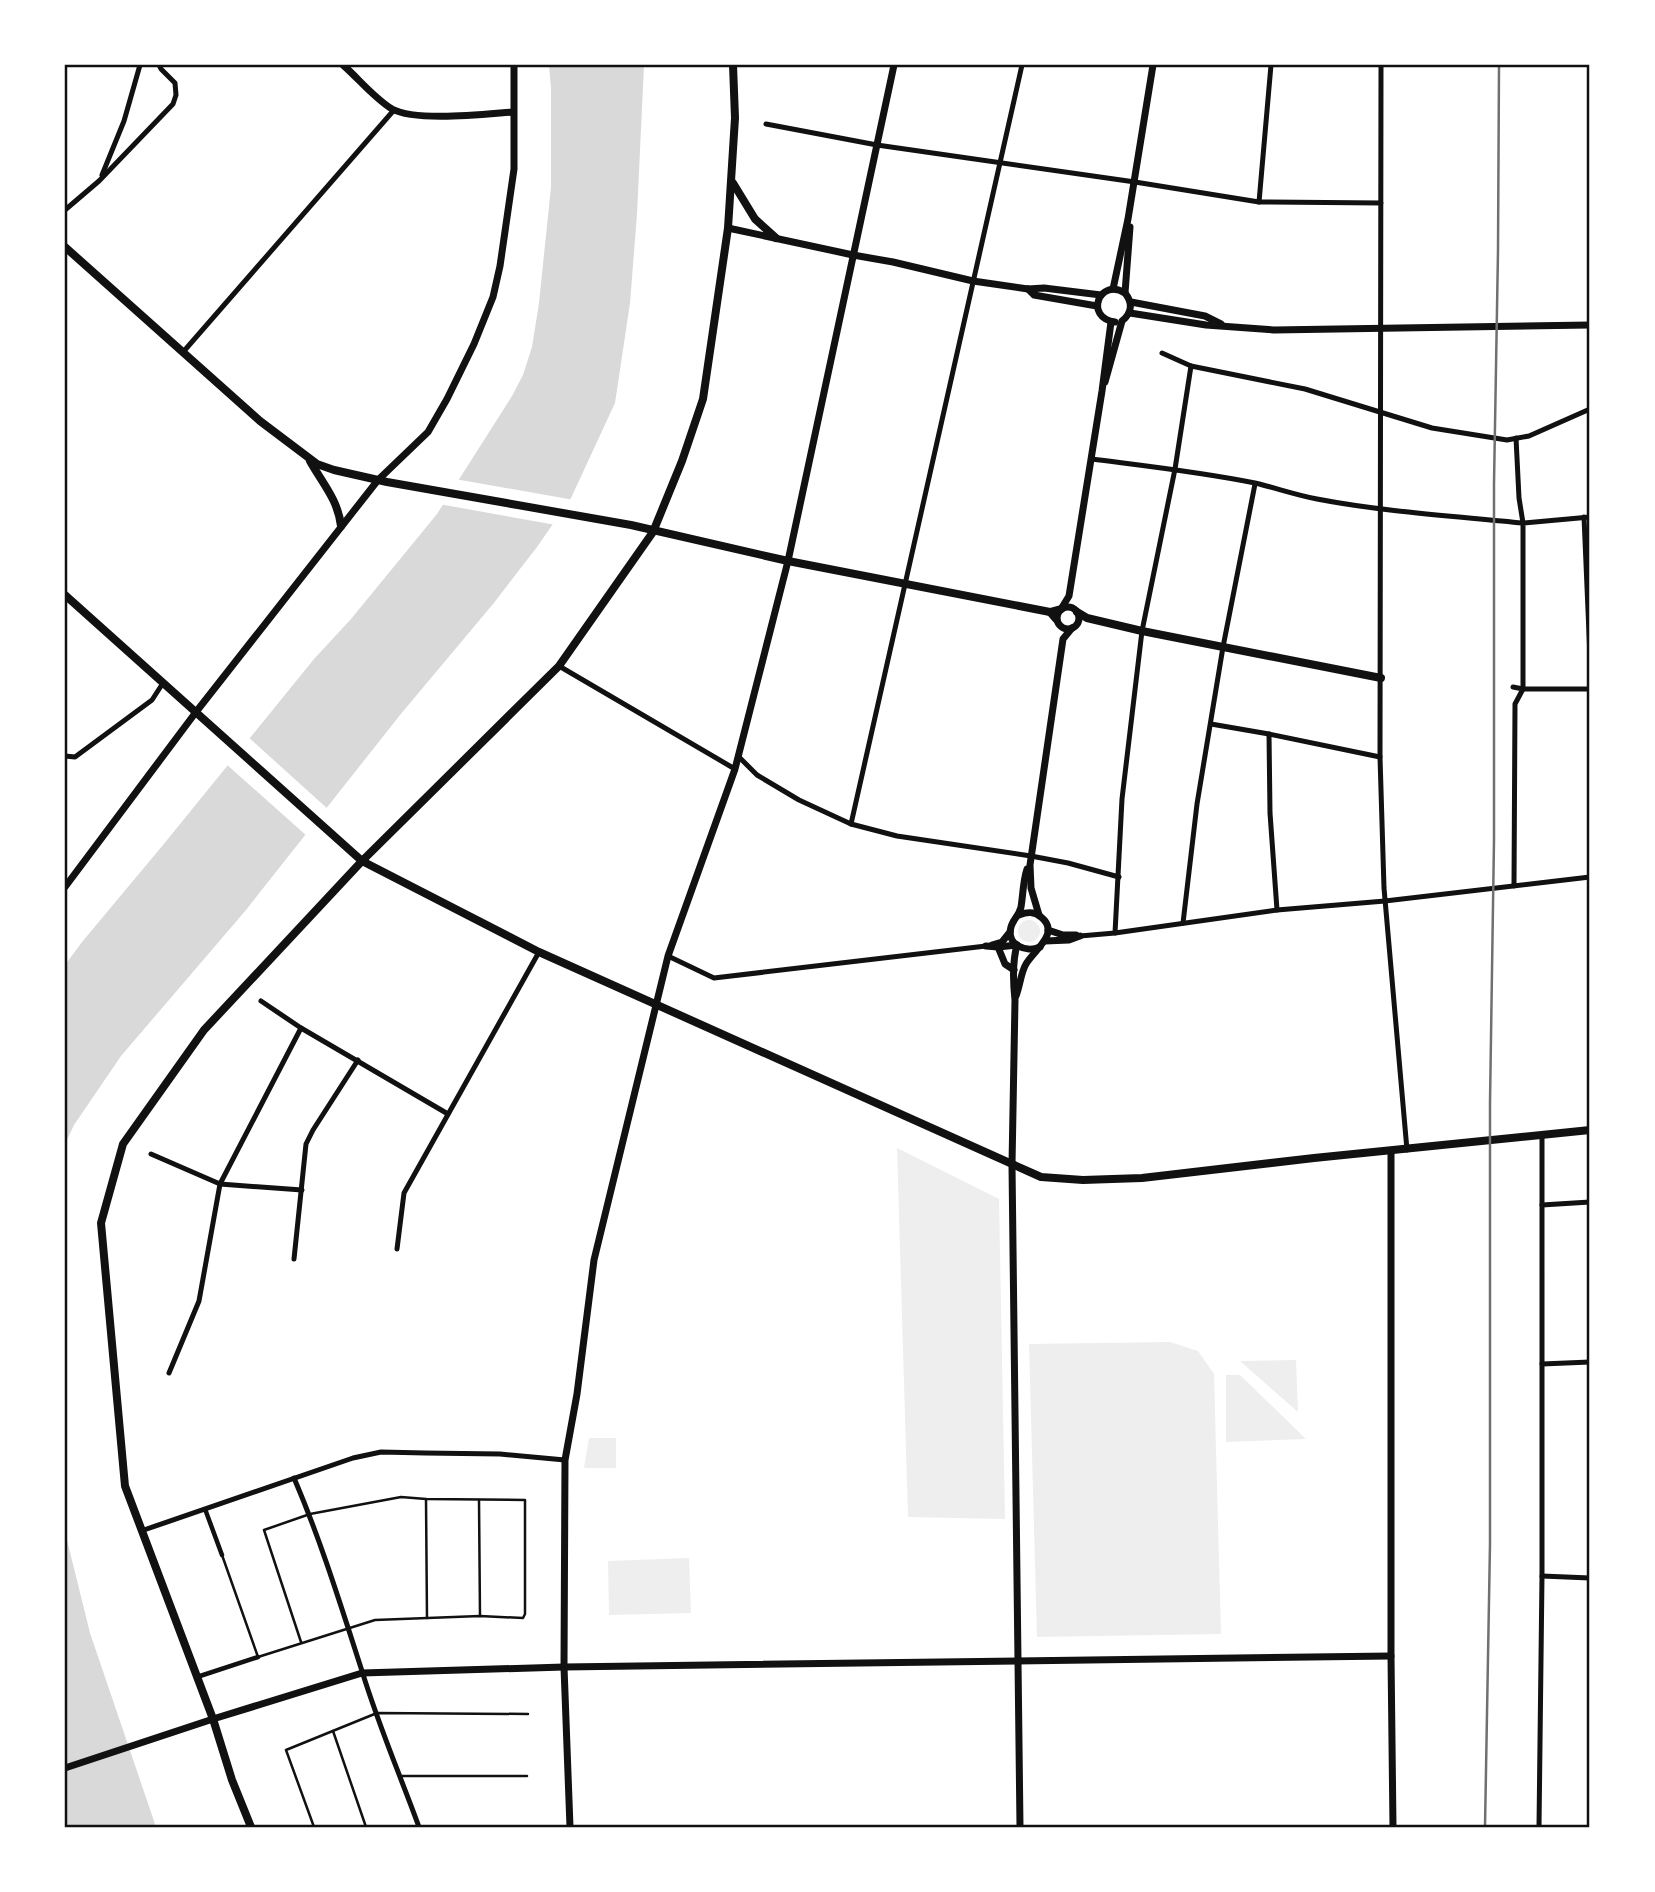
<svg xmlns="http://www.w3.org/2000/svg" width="1655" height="1892" viewBox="0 0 1655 1892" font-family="'Archivo Narrow',sans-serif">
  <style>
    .green { fill: #eee }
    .water { fill: #d9d9d9 }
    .pier { fill: #fff }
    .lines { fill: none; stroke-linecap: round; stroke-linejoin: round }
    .service { stroke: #111; stroke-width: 2.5 }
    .pedestrian { stroke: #111; stroke-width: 4.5 }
    .minor { stroke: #111; stroke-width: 5 }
    .tertiary { stroke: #111; stroke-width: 7 }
    .secondary { stroke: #111; stroke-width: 8 }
    .rail { stroke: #707070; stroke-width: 2.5 }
    .neatline { fill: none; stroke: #111; stroke-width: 2.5 }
  </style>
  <rect width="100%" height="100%" fill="#fff"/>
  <g class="green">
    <circle cx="1029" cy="931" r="11"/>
    <path d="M 897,1148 L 999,1199 L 1005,1519 L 908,1517 Z"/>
    <path d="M 1170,1342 L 1198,1351 L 1214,1374 L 1221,1634 L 1037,1637 L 1029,1344 Z"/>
    <path d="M 1296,1360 L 1298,1412 L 1240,1361 Z"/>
    <path d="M 1226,1375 L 1240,1375 L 1306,1439 L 1226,1442 Z"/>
    <path d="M 589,1438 L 616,1438 L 616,1468 L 584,1468 Z"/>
    <path d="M 689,1558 L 691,1613 L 609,1615 L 608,1561 Z"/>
  </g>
  <g class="water">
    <path d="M 549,65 L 644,65 L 637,214 L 630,303 L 615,403 L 571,498 L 537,547 L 493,604 L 400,715 L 246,910 L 121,1056 L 74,1125 L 65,1144 L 65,965 L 82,942 L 163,845 L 314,659 L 351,619 L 437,514 L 512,396 L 523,375 L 532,347 L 539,303 L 551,187 L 551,88 Z"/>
    <path d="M 65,1532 L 90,1633 L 156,1827 L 65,1826 Z"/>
  </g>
  <g class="pier">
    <path d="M 455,479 L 574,500 L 556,525 L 439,504 Z"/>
    <path d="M 247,736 L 329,810 L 308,837 L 225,763 Z"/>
  </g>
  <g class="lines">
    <g class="service">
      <path d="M 426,1499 L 427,1618"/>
      <path d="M 479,1500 L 480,1616"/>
      <path d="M 222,1555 L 258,1657 L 375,1620 L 480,1616 L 523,1618 L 525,1614 L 525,1500 L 426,1499 L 401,1497 L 310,1514 L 264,1530 L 301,1642"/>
      <path d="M 333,1731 L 366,1827"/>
      <path d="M 401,1776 L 527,1776"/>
      <path d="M 314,1827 L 286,1750 L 377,1713 L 528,1714"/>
    </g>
    <g class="pedestrian">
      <path d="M 205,1509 L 222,1555"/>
      <path d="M 197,1677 L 258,1657"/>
    </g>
    <g class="minor">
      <path d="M 1381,65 L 1380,757 L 1384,888 L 1407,1150"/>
      <path d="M 766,124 L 877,145 L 1135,182 L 1259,202 L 1381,203"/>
      <path d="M 102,175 L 124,121 L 140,65"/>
      <path d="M 1259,202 L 1271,65"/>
      <path d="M 65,210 L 99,181 L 173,104 L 176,95 L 175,83 L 161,69 L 159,65"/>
      <path d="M 184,351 L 394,110"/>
      <path d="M 1162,353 L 1191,366 L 1305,389 L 1432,428 L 1507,440 L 1529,436 L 1590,409"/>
      <path d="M 1092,459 C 1146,466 1201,472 1255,483 C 1276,488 1296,495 1317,499 C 1385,512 1454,516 1523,523 L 1519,498 L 1516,438"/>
      <path d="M 1584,517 L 1590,657"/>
      <path d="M 1590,517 L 1523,523 L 1523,689 L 1590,689"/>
      <path d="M 559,666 L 735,769"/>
      <path d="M 1513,687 L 1523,689 L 1515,704 L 1514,886"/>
      <path d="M 1211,724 L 1269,734 L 1380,757"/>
      <path d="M 1269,734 L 1270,813 L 1277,910"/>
      <path d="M 65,756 L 75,757 L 152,700 L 163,683"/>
      <path d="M 739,757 L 757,775 L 799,800 L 851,824 L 897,836 L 1031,856 L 1068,863 L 1119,877"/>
      <path d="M 851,824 L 1022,65"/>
      <path d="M 1183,923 L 1197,804 L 1223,647 L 1255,484"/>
      <path d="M 1115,933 L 1122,799 L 1142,631 L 1175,469 L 1191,366"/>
      <path d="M 1080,936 L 1115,933 L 1277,910 L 1385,901 L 1590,877"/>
      <path d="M 668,956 L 714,978 L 986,946"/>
      <path d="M 261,1001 L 301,1028 L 448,1114"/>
      <path d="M 151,1154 L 220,1184 L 302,1190"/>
      <path d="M 1542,1205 L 1590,1202"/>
      <path d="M 397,1249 L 404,1193 L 539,952"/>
      <path d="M 294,1259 L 306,1144 L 313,1130 L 358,1060"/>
      <path d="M 1542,1364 L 1590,1362"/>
      <path d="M 169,1373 L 199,1301 L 220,1184 L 301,1028"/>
      <path d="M 294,1478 C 321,1541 341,1606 362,1671 C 378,1724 400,1775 419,1827"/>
      <path d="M 141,1531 L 353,1458 L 381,1452 L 425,1453 L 500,1454 L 565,1460"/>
      <path d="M 1542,1576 L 1590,1578"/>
      <path d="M 1539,1827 L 1542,1576 L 1542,1134"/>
    </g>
    <g class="tertiary">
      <path d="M 343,65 C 359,79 374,98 392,109 C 416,122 485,114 513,112"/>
      <path d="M 728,228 L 853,255 L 893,262 L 973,281 L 1028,289 L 1044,288 L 1101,295"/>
      <path d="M 1028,289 L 1034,295 L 1097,306"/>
      <path d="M 1113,289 L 1128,219 L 1153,65"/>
      <path d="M 1131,302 L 1205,316 L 1221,324"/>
      <path d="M 1130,313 L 1206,325 L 1274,330 L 1590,325"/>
      <path d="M 1115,322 C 1084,318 1099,277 1125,293"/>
      <path d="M 1105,382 L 1122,321 C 1132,313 1133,303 1125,293 L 1130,227"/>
      <circle cx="1068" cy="618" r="11"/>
      <path d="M 1061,609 L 1069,596 L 1102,391 L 1111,322"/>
      <path d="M 1027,869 C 1023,881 1023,895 1021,907 C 1019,916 1013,919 1011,927 C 1006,945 1026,953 1040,947"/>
      <path d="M 65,887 L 196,712 L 378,480 L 428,432 L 447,399 L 474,344 L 493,297 L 500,266 L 514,169 L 514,65"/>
      <path d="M 1039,915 L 1031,888 L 1030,865 L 1063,639 L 1072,628"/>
      <path d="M 1048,930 L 1063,935 L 1076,935"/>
      <path d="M 1045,941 L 1069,940 L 1080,936"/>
      <path d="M 992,945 L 1002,942 L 1010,932"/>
      <path d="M 1017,945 C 1012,963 1013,982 1015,1000 L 1012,1165 L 1020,1827"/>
      <path d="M 986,946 L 998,947 L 1017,945"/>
      <path d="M 998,947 L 1005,964 L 1014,970"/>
      <path d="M 1016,996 C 1020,986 1021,972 1026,964 C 1034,950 1061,933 1041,917 C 1034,911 1027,912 1019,915"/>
      <path d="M 1391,1151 L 1391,1656 L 1393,1827"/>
      <path d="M 65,1768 L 213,1719 L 362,1673 L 564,1667 L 1391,1656"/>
      <path d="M 570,1827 L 564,1667 L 565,1460 L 577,1394 L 594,1260 L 668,956 L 735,769 L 788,561 L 894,65"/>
    </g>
    <g class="secondary">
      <path d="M 733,183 L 755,219 L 776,238"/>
      <path d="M 65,247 L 260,421 L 317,464 L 334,470 L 387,482 L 631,525 L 788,561 L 1050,612 L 1056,619"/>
      <path d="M 310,461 C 323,484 338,500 341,526"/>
      <path d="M 65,595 L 362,861 L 539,952 L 1041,1177 L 1083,1180 L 1142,1178 L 1314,1158 L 1590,1130"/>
      <path d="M 1050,612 L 1061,609"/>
      <path d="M 1077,612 L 1087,618 L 1142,631 L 1381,678"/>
      <path d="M 251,1827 L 232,1780 L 213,1719 L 125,1486 L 101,1223 L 123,1144 L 204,1030 L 362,861 L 559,666 L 653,532 L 682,461 L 703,399 L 728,228 L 735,118 L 733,65"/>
    </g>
    <path class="rail" d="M 1485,1827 L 1490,1544 L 1490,1103 L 1494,840 L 1494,484 L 1498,251 L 1499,65"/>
  </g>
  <rect width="1655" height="1892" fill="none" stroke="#ffffff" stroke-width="133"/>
  <rect x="66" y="66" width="1522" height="1760" class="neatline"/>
</svg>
